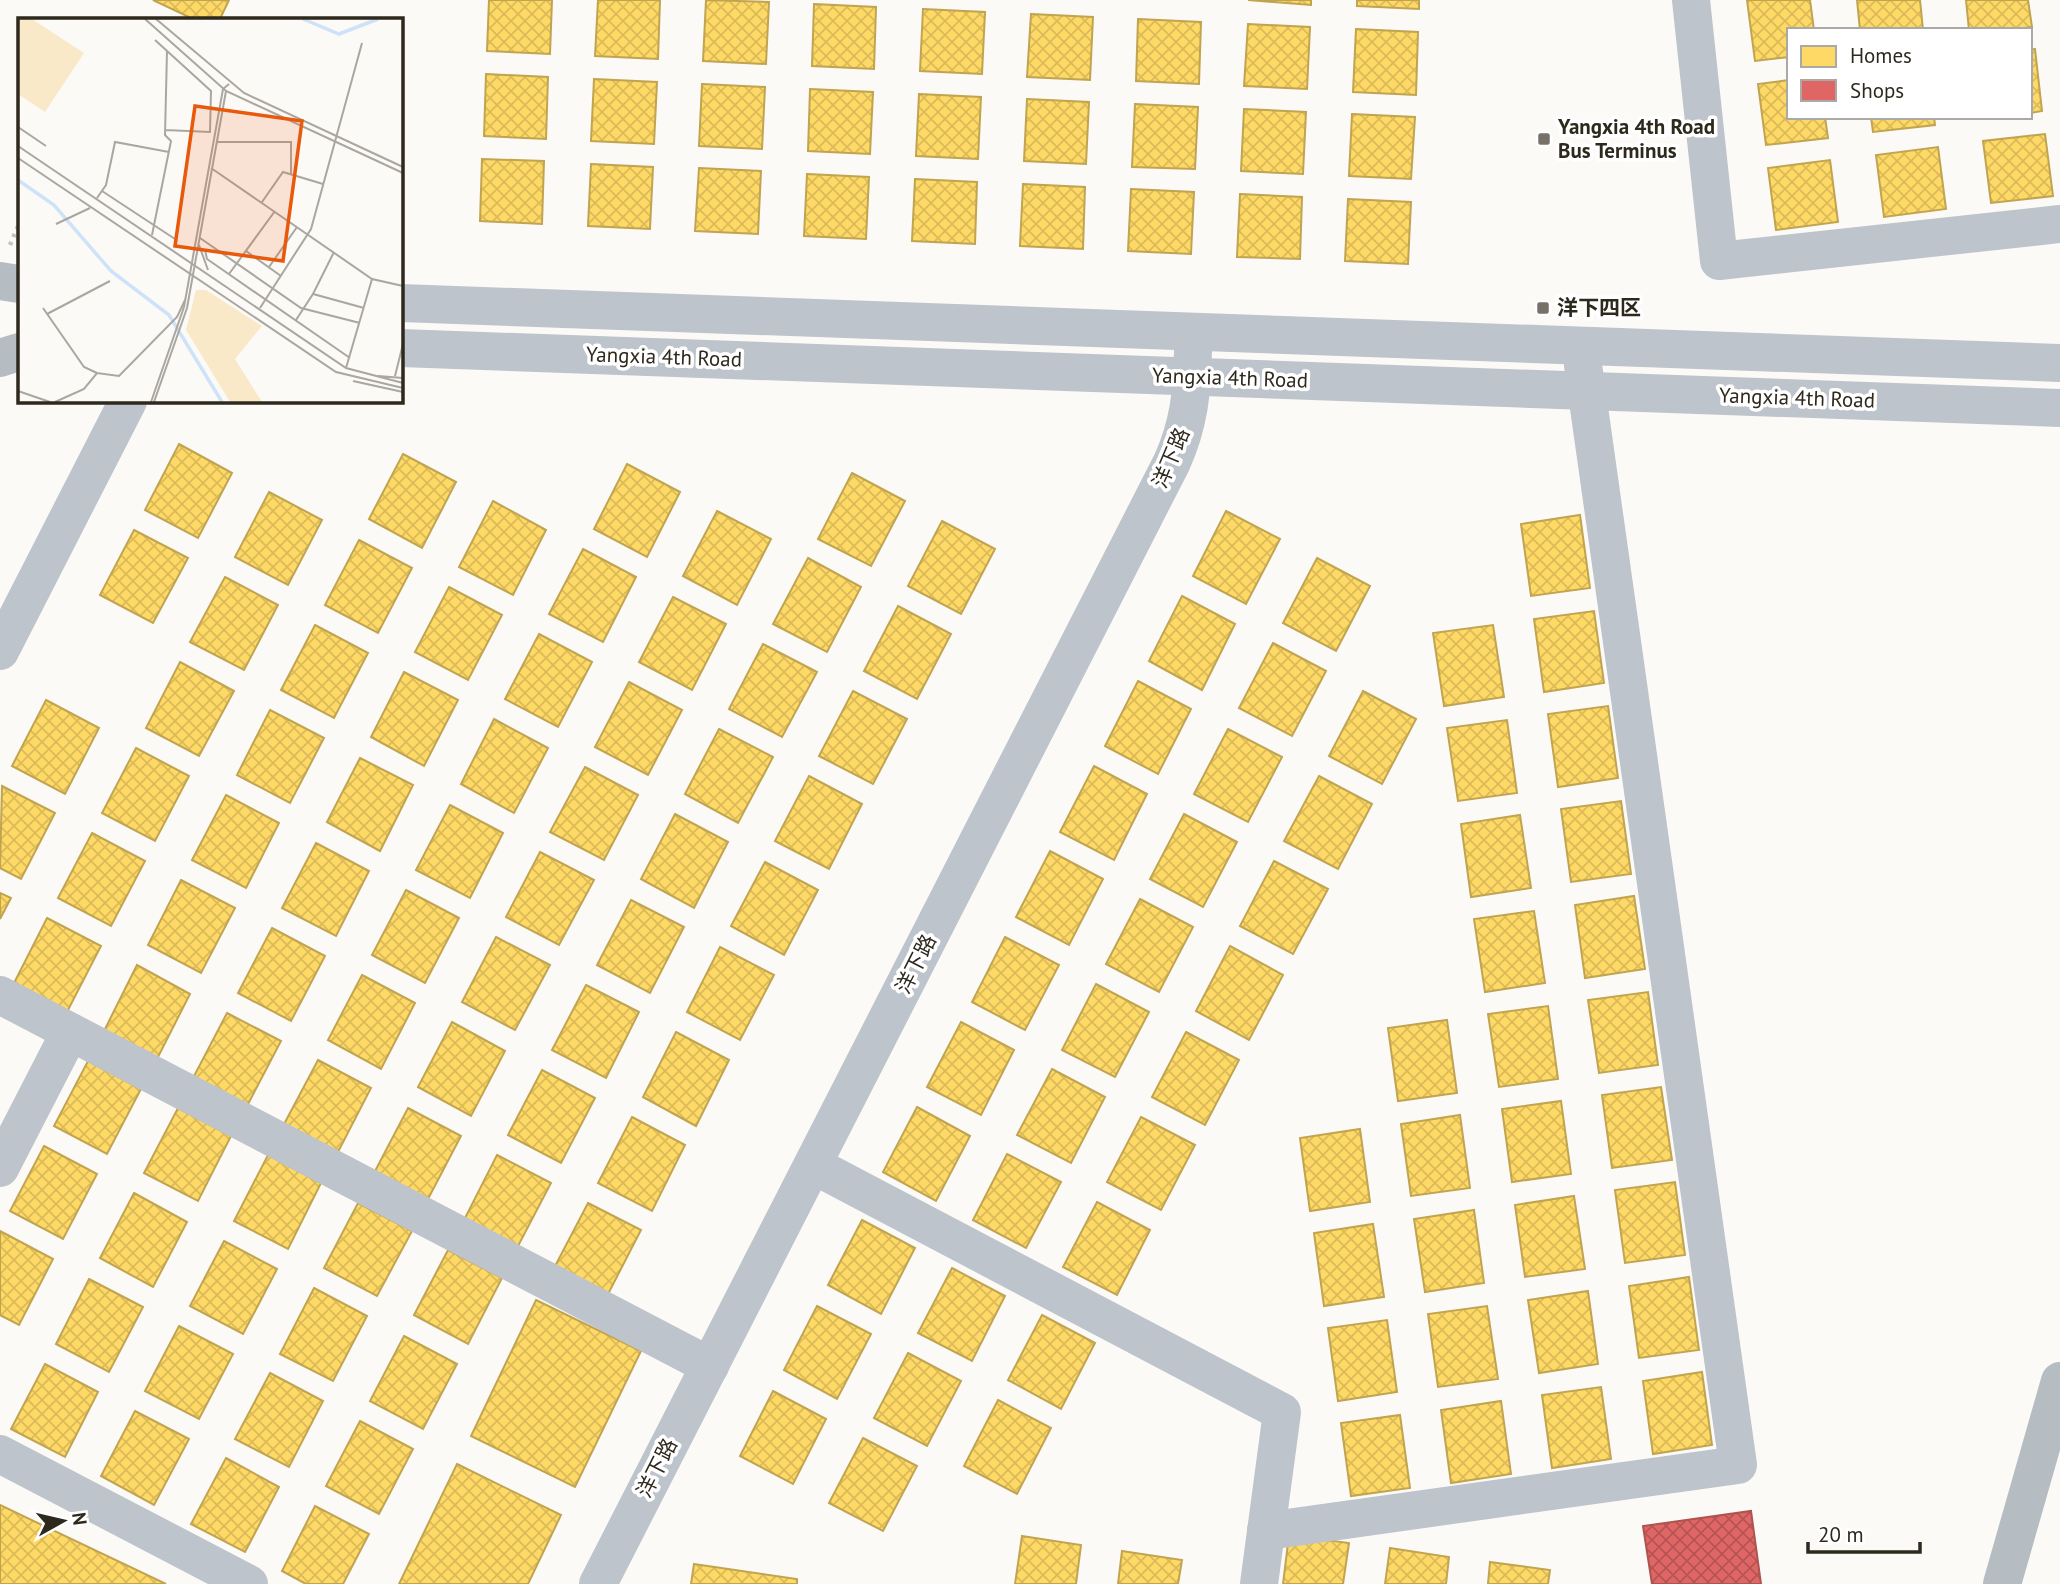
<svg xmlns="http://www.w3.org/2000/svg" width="2060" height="1584" viewBox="0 0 2060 1584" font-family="'PT Sans','Noto Sans SC',sans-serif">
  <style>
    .homes { fill: url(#homes-cross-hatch); stroke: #c0a450; stroke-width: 2 }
    .shops { fill: url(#shops-cross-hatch); stroke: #ab5450; stroke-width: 2 }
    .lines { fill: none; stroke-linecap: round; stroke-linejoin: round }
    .path { stroke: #c0c4c7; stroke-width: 4.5; stroke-dasharray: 3.5 5; stroke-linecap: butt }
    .minor { stroke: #bec4cb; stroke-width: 38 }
    .major { stroke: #b5bcc2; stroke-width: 38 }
    .poi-dot { fill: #767269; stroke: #fff; stroke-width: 2.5 }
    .labels { text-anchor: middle; stroke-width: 7; stroke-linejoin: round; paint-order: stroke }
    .poi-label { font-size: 21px; font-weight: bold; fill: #2e291d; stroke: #fff; text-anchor: start }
    .street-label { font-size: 21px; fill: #2e291d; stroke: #fff }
    .inset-river { fill: none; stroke: #cee2f8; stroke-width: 3.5 }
    .inset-road { fill: none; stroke: #aaa6a0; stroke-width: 2 }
    .view { fill: #e8590c; fill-opacity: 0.15; stroke: #e8590c; stroke-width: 3.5 }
    .inset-edge { fill: none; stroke: #2e291d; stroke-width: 3.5 }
  </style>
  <defs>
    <pattern id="homes-cross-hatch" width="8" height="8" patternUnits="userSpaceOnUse" patternTransform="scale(1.75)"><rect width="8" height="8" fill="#ffd966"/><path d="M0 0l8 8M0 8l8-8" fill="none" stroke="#dbba58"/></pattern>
    <pattern id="shops-cross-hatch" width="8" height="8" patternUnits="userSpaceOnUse" patternTransform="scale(1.75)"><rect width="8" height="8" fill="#e06666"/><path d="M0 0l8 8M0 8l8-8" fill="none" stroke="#b65453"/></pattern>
  </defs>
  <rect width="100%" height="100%" fill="#fcfaf7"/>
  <g class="homes">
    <path d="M 153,0 L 229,0 L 220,19 L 193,19 Z"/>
    <path d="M 489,0 L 552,0 L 550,54 L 487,51 Z"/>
    <path d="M 598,0 L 660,0 L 658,59 L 595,56 Z"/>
    <path d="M 706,0 L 769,2 L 766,64 L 703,61 Z"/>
    <path d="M 1248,0 L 1311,0 L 1311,5 Z"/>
    <path d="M 1357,0 L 1419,0 L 1419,9 L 1357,6 Z"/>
    <path d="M 1747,0 L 1810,0 L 1814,30 L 1789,30 L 1789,57 L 1755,61 Z"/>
    <path d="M 1857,0 L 1920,0 L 1923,30 L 1860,30 Z"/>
    <path d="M 1966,0 L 2028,0 L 2032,27 L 2009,30 L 1969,30 Z"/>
    <path d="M 814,4 L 876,7 L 874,69 L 812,66 Z"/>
    <path d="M 923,9 L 985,12 L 982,74 L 920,71 Z"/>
    <path d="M 1031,14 L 1093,17 L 1090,80 L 1027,77 Z"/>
    <path d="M 1138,19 L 1201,22 L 1199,84 L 1136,81 Z"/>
    <path d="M 1248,24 L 1310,27 L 1307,89 L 1244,86 Z"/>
    <path d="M 1356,29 L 1418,32 L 1416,95 L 1353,92 Z"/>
    <path d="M 2035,49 L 2042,111 L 2030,113 L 2030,50 Z"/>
    <path d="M 486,74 L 548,77 L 546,139 L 484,136 Z"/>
    <path d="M 594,79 L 657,82 L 654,144 L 591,141 Z"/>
    <path d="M 1789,80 L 1789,117 L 1825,117 L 1828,138 L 1766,145 L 1758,84 Z"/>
    <path d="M 702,84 L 765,87 L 762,149 L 699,146 Z"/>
    <path d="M 810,89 L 873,92 L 870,154 L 808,151 Z"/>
    <path d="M 919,94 L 981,97 L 978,159 L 916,156 Z"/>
    <path d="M 1027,99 L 1089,102 L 1086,164 L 1024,161 Z"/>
    <path d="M 1135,104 L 1198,107 L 1195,169 L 1132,167 Z"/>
    <path d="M 1244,109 L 1306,112 L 1303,174 L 1241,171 Z"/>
    <path d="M 1352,114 L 1415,117 L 1411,179 L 1349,176 Z"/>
    <path d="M 1871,117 L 1934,117 L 1935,125 L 1873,132 Z"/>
    <path d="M 2045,134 L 2053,196 L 1991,203 L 1983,141 Z"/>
    <path d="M 1938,147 L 1946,209 L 1884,217 L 1876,155 Z"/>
    <path d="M 482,159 L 544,161 L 542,224 L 480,221 Z"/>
    <path d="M 1830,160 L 1838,222 L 1776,230 L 1768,168 Z"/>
    <path d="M 591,164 L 653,167 L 650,229 L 588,226 Z"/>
    <path d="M 699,168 L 761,171 L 758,234 L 695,231 Z"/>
    <path d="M 807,174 L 869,177 L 866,239 L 804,236 Z"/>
    <path d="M 915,179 L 977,182 L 975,244 L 912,241 Z"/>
    <path d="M 1023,184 L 1085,187 L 1083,249 L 1020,246 Z"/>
    <path d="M 1131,189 L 1194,192 L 1191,254 L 1128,251 Z"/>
    <path d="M 1240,194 L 1302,197 L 1300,259 L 1237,257 Z"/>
    <path d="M 1348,199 L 1411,202 L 1408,264 L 1345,261 Z"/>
    <path d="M 179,444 L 232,473 L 198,538 L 145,510 Z"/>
    <path d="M 403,454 L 456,482 L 422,548 L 369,519 Z"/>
    <path d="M 627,464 L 680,492 L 647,557 L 594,529 Z"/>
    <path d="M 852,473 L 905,501 L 871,566 L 818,539 Z"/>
    <path d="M 269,492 L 322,520 L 288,585 L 235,557 Z"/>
    <path d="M 493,501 L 546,530 L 513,595 L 459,567 Z"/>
    <path d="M 717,511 L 771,539 L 737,605 L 683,576 Z"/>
    <path d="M 1226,511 L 1280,539 L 1246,604 L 1193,576 Z"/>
    <path d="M 1580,515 L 1590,588 L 1531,596 L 1521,524 Z"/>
    <path d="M 942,521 L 995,549 L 961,614 L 908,586 Z"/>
    <path d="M 134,530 L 188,558 L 153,623 L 100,595 Z"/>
    <path d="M 359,540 L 412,568 L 378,633 L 325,605 Z"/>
    <path d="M 583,549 L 636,577 L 603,642 L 549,614 Z"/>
    <path d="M 808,558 L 861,587 L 827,652 L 773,624 Z"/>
    <path d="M 1317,558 L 1370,586 L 1336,651 L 1283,623 Z"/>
    <path d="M 225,577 L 278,605 L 244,670 L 190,642 Z"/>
    <path d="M 449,587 L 502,615 L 468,680 L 415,652 Z"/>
    <path d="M 1182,596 L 1235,624 L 1202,690 L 1149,661 Z"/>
    <path d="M 673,597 L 726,624 L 692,690 L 639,662 Z"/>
    <path d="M 898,606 L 951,634 L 917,699 L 864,671 Z"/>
    <path d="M 1594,611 L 1604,683 L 1544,692 L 1534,619 Z"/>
    <path d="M 315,625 L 368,653 L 334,718 L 281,690 Z"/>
    <path d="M 1493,625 L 1504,697 L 1444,706 L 1433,633 Z"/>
    <path d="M 539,634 L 592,662 L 558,727 L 505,699 Z"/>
    <path d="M 1273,643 L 1326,671 L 1292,736 L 1239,708 Z"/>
    <path d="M 763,644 L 817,672 L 782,737 L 729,709 Z"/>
    <path d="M 180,662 L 234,691 L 199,756 L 146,728 Z"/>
    <path d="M 404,672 L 458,700 L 424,766 L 371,737 Z"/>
    <path d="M 1138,681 L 1191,709 L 1158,774 L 1105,746 Z"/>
    <path d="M 629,682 L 682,710 L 648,775 L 595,747 Z"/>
    <path d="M 853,691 L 907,719 L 873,784 L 819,756 Z"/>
    <path d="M 1363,691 L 1416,719 L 1382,784 L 1329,756 Z"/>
    <path d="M 46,700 L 99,728 L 65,794 L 12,766 Z"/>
    <path d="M 1608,706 L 1618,778 L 1558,787 L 1548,714 Z"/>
    <path d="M 270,710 L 324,738 L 290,803 L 237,775 Z"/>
    <path d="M 494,719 L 548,748 L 514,813 L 461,784 Z"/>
    <path d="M 1507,720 L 1517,793 L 1458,801 L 1447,728 Z"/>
    <path d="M 719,729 L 773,757 L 738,823 L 685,794 Z"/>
    <path d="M 1228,729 L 1282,757 L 1248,822 L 1194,794 Z"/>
    <path d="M 136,748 L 189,776 L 155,841 L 102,813 Z"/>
    <path d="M 360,758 L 413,785 L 380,851 L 327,822 Z"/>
    <path d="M 1094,766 L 1147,794 L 1114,860 L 1060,832 Z"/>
    <path d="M 585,767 L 638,795 L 604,860 L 550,832 Z"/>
    <path d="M 809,776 L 862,804 L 829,869 L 775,841 Z"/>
    <path d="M 1319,776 L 1372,804 L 1338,869 L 1284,841 Z"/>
    <path d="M 2,786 L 55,813 L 21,879 L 0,868 Z"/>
    <path d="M 226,795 L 279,823 L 246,888 L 192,860 Z"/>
    <path d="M 1621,801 L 1631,874 L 1571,882 L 1561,809 Z"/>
    <path d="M 450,805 L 503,833 L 470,898 L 416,870 Z"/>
    <path d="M 675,814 L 728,842 L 694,908 L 641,879 Z"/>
    <path d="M 1184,814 L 1237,842 L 1203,907 L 1150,879 Z"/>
    <path d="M 1520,815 L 1531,888 L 1471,897 L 1461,824 Z"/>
    <path d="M 92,833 L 145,861 L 111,926 L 58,898 Z"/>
    <path d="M 316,843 L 369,871 L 336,936 L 282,908 Z"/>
    <path d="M 1050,851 L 1103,879 L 1069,945 L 1016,917 Z"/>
    <path d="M 540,852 L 594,880 L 559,945 L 506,917 Z"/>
    <path d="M 1274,861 L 1328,889 L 1293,954 L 1240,926 Z"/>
    <path d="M 765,862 L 818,890 L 784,955 L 731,926 Z"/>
    <path d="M 181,880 L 235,908 L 201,973 L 148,945 Z"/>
    <path d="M 406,890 L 459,918 L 425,983 L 372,955 Z"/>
    <path d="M 0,893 L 11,898 L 0,919 Z"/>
    <path d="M 1634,896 L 1645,969 L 1585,978 L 1575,905 Z"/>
    <path d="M 1140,899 L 1193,927 L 1159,992 L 1106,964 Z"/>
    <path d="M 631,900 L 684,927 L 650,993 L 597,965 Z"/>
    <path d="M 1534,911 L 1545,983 L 1485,992 L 1474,919 Z"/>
    <path d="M 47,918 L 101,946 L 67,1012 L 14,983 Z"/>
    <path d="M 272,928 L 325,956 L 291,1021 L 238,993 Z"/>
    <path d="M 496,937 L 550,965 L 515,1030 L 462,1002 Z"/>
    <path d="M 1005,937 L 1059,965 L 1025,1030 L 972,1002 Z"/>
    <path d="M 1230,946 L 1283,975 L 1249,1040 L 1196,1011 Z"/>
    <path d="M 720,947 L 774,975 L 740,1040 L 687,1012 Z"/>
    <path d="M 137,965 L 190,994 L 157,1059 L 104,1031 Z"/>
    <path d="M 362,975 L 415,1003 L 381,1069 L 328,1040 Z"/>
    <path d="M 1096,984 L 1149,1012 L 1115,1077 L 1062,1050 Z"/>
    <path d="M 586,985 L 639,1012 L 606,1078 L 552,1050 Z"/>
    <path d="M 1648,992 L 1658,1065 L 1599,1073 L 1588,1000 Z"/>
    <path d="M 1548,1006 L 1558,1079 L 1499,1087 L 1488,1014 Z"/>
    <path d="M 227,1013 L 281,1041 L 247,1106 L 193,1078 Z"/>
    <path d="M 1447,1020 L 1457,1093 L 1398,1101 L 1388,1028 Z"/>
    <path d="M 452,1022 L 505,1051 L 471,1116 L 418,1087 Z"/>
    <path d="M 961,1022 L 1014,1050 L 981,1115 L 927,1087 Z"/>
    <path d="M 676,1032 L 729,1060 L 696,1126 L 643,1097 Z"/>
    <path d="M 1186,1032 L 1239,1060 L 1205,1125 L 1152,1097 Z"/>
    <path d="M 318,1060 L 371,1088 L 337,1154 L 283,1126 Z"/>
    <path d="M 88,1061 L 141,1089 L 107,1154 L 54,1126 Z"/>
    <path d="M 1052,1069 L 1105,1097 L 1071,1163 L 1017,1135 Z"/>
    <path d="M 542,1070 L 595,1098 L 561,1163 L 508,1135 Z"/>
    <path d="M 1661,1087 L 1672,1160 L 1612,1168 L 1602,1095 Z"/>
    <path d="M 1561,1101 L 1571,1174 L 1512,1182 L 1502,1109 Z"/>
    <path d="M 917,1107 L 970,1136 L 936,1201 L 883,1172 Z"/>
    <path d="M 178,1108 L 231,1136 L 198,1201 L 144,1173 Z"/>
    <path d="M 408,1108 L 461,1136 L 427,1201 L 374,1173 Z"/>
    <path d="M 1460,1115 L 1470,1188 L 1411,1196 L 1401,1124 Z"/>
    <path d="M 632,1117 L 685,1145 L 652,1211 L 598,1183 Z"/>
    <path d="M 1141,1117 L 1195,1145 L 1161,1210 L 1107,1182 Z"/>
    <path d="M 1360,1129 L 1370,1202 L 1310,1211 L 1300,1138 Z"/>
    <path d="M 44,1146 L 97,1174 L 63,1239 L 10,1211 Z"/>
    <path d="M 1007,1154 L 1061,1182 L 1026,1248 L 973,1220 Z"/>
    <path d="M 268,1155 L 321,1183 L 288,1249 L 234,1221 Z"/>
    <path d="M 497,1155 L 551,1183 L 517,1248 L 464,1220 Z"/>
    <path d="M 1675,1182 L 1685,1255 L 1625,1263 L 1615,1190 Z"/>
    <path d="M 134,1193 L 187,1222 L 153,1287 L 100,1258 Z"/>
    <path d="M 1574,1196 L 1585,1269 L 1525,1277 L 1515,1205 Z"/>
    <path d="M 1097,1202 L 1150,1230 L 1117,1295 L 1063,1267 Z"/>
    <path d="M 358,1203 L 412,1231 L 377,1296 L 324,1268 Z"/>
    <path d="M 588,1203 L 641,1230 L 607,1296 L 554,1268 Z"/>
    <path d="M 1474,1210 L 1484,1283 L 1425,1292 L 1414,1219 Z"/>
    <path d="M 862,1220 L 915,1248 L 881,1314 L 828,1285 Z"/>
    <path d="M 1373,1224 L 1384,1297 L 1324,1306 L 1314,1233 Z"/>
    <path d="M 0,1231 L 53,1259 L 19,1325 L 0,1315 Z"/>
    <path d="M 224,1241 L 277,1269 L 243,1334 L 190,1306 Z"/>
    <path d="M 448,1250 L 502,1278 L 468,1344 L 414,1315 Z"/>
    <path d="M 952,1268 L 1005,1296 L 972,1361 L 918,1333 Z"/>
    <path d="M 1689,1277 L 1699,1350 L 1639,1358 L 1629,1286 Z"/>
    <path d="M 89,1279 L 143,1307 L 109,1372 L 56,1344 Z"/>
    <path d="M 314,1288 L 367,1316 L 333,1381 L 280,1354 Z"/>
    <path d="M 1588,1291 L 1598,1364 L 1539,1373 L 1528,1300 Z"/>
    <path d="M 536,1300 L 641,1351 L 575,1487 L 471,1436 Z"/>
    <path d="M 817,1306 L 871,1334 L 837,1399 L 784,1370 Z"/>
    <path d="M 1487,1306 L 1498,1379 L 1438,1387 L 1428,1314 Z"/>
    <path d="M 1042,1315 L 1095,1343 L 1061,1409 L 1008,1380 Z"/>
    <path d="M 1387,1320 L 1397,1392 L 1338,1401 L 1328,1328 Z"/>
    <path d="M 179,1326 L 233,1354 L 199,1419 L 145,1391 Z"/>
    <path d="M 404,1336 L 457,1364 L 423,1429 L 370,1401 Z"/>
    <path d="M 908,1353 L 961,1381 L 927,1446 L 874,1418 Z"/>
    <path d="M 45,1364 L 98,1392 L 65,1457 L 11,1429 Z"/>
    <path d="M 1702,1372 L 1712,1445 L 1653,1454 L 1643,1381 Z"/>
    <path d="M 270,1373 L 323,1401 L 289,1467 L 235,1439 Z"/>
    <path d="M 1601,1387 L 1611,1459 L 1552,1468 L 1542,1395 Z"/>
    <path d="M 773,1391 L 826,1419 L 793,1484 L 740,1456 Z"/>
    <path d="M 998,1400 L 1051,1428 L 1017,1494 L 964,1466 Z"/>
    <path d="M 1501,1401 L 1511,1474 L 1451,1483 L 1441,1410 Z"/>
    <path d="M 135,1411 L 189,1439 L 154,1505 L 101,1476 Z"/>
    <path d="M 1400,1415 L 1410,1488 L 1351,1496 L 1341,1423 Z"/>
    <path d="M 360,1421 L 413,1449 L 379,1514 L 326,1486 Z"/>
    <path d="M 863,1438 L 917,1466 L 883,1531 L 829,1503 Z"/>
    <path d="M 226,1458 L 279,1487 L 245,1552 L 191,1524 Z"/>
    <path d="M 457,1464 L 561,1515 L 528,1584 L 399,1584 Z"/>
    <path d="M 0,1505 L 166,1584 L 0,1584 Z"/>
    <path d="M 315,1506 L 369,1534 L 343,1584 L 306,1584 L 282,1571 Z"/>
    <path d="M 1289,1535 L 1349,1543 L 1343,1584 L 1283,1584 Z"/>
    <path d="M 1022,1536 L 1081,1545 L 1076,1584 L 1015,1584 Z"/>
    <path d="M 1390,1548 L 1449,1557 L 1446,1584 L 1385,1584 Z"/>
    <path d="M 1122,1551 L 1182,1560 L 1178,1584 L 1118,1584 Z"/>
    <path d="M 1490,1562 L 1550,1570 L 1548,1584 L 1488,1584 Z"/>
    <path d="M 694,1564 L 797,1579 L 797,1584 L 691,1584 Z"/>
  </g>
  <path class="shops" d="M 1751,1511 L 1761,1584 L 1652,1584 L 1643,1526 Z"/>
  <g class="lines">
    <path class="path" d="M 10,245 L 19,224"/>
    <g class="minor">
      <path d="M 1691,0 L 1719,261 L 2060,224"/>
      <path d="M 401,303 L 2060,363"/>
      <path d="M 401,348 L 2060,408"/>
      <path d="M 0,651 L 128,401"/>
      <path d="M 0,995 L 710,1366"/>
      <path d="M 813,1165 L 1282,1412 L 1259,1584"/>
      <path d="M 0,1168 L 70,1032"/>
      <path d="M 0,1454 L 249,1584"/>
      <path d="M 1266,1531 L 1738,1465 L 1583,365"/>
      <path d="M 598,1584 L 1172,462 C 1189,424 1192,393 1193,351"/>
    </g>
    <g class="major">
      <path d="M 0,281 L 19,284"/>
      <path d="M 0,358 L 19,352"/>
      <path d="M 2002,1584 L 2060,1381"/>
    </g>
  </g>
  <g class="poi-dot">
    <rect x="1537" y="132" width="14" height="14" rx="3.5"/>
    <rect x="1536" y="301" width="14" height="14" rx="3.5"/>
  </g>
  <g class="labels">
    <g class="poi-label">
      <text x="1558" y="134">Yangxia 4th Road<tspan x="1558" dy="24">Bus Terminus</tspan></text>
      <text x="1557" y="315">洋下四区</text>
    </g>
    <g class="street-label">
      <text transform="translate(664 357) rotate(2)" y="7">Yangxia 4th Road</text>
      <text transform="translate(1230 378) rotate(2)" y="7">Yangxia 4th Road</text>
      <text transform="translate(1797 398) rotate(2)" y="7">Yangxia 4th Road</text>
      <text transform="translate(1171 458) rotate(-67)" y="7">洋下路</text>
      <text transform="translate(916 964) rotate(-63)" y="7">洋下路</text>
      <text transform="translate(657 1468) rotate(-63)" y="7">洋下路</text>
    </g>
  </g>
  <g transform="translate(18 18)">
    <rect width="385" height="385" fill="#fcfaf7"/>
    <path d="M 178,272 L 188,272 L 244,308 L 217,341 L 244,384 L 212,384 L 168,312 Z" fill="#f9e9c9"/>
    <path d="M 0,1 L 14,1 L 66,35 L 27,94 L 0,76 Z" fill="#f9e9c9"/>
    <path class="inset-river" d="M 285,1 L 321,16 L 360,1M 0,162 L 36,187 L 93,253 L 151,297 L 204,384"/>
    <path class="inset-road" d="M 127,1 L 208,73 L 385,155M 138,1 L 226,75 L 385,149M 137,22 L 193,73 L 192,114 L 147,112M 0,109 L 28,128M 198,124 L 273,124 L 273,157M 0,128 L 328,350 L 385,365M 0,140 L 318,354 L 385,370M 193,150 L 354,261 L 385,268M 84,173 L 157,221M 79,180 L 88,167 L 97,124 L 151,134M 244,184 L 265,154 L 305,166M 38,206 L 72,190M 134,217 L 153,123 L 147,117 L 149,33M 182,220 L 283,290 L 342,305M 181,227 L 190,252M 187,232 L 189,241 L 332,340M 228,233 L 263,258M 251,249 L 279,209M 211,256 L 257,193M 295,276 L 316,234M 25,290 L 66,349 L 79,355M 242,290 L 293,211 L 344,25M 29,296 L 92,263M 278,302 L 295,276 L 346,290M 328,350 L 354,261M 360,358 L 385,360M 377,358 L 385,326M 335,363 L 385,374M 0,373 L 32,384M 37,384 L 66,371 L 79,355 L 101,358 L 159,299 L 167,282M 133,384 L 166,289 L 205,71 L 211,66M 136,384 L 169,290 L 208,73"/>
    <path class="view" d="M 177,88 L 284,103 L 265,243 L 157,228 Z"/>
    <rect width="385" height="385" class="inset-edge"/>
  </g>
  <rect x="1787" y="28" width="245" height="91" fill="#ffffff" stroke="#aba9a5" stroke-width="2"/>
  <rect x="1801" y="46" width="35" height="21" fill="#ffd966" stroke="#aba9a5" stroke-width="2"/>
  <text x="1850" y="63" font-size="21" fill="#2e291d">Homes</text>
  <rect x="1801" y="80" width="35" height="21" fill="#e06666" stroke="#aba9a5" stroke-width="2"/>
  <text x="1850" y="98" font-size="21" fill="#2e291d">Shops</text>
  <g transform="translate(63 1521) rotate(82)" stroke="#ffffff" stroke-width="5" paint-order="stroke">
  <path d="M0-5L12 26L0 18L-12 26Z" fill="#2e291d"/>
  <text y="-10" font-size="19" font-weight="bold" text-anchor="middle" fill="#2e291d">N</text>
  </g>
  <path d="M1808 1542v10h112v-10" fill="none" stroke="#2e291d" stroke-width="3.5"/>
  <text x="1818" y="1542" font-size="21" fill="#2e291d" stroke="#ffffff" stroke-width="5" paint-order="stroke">20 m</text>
</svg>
